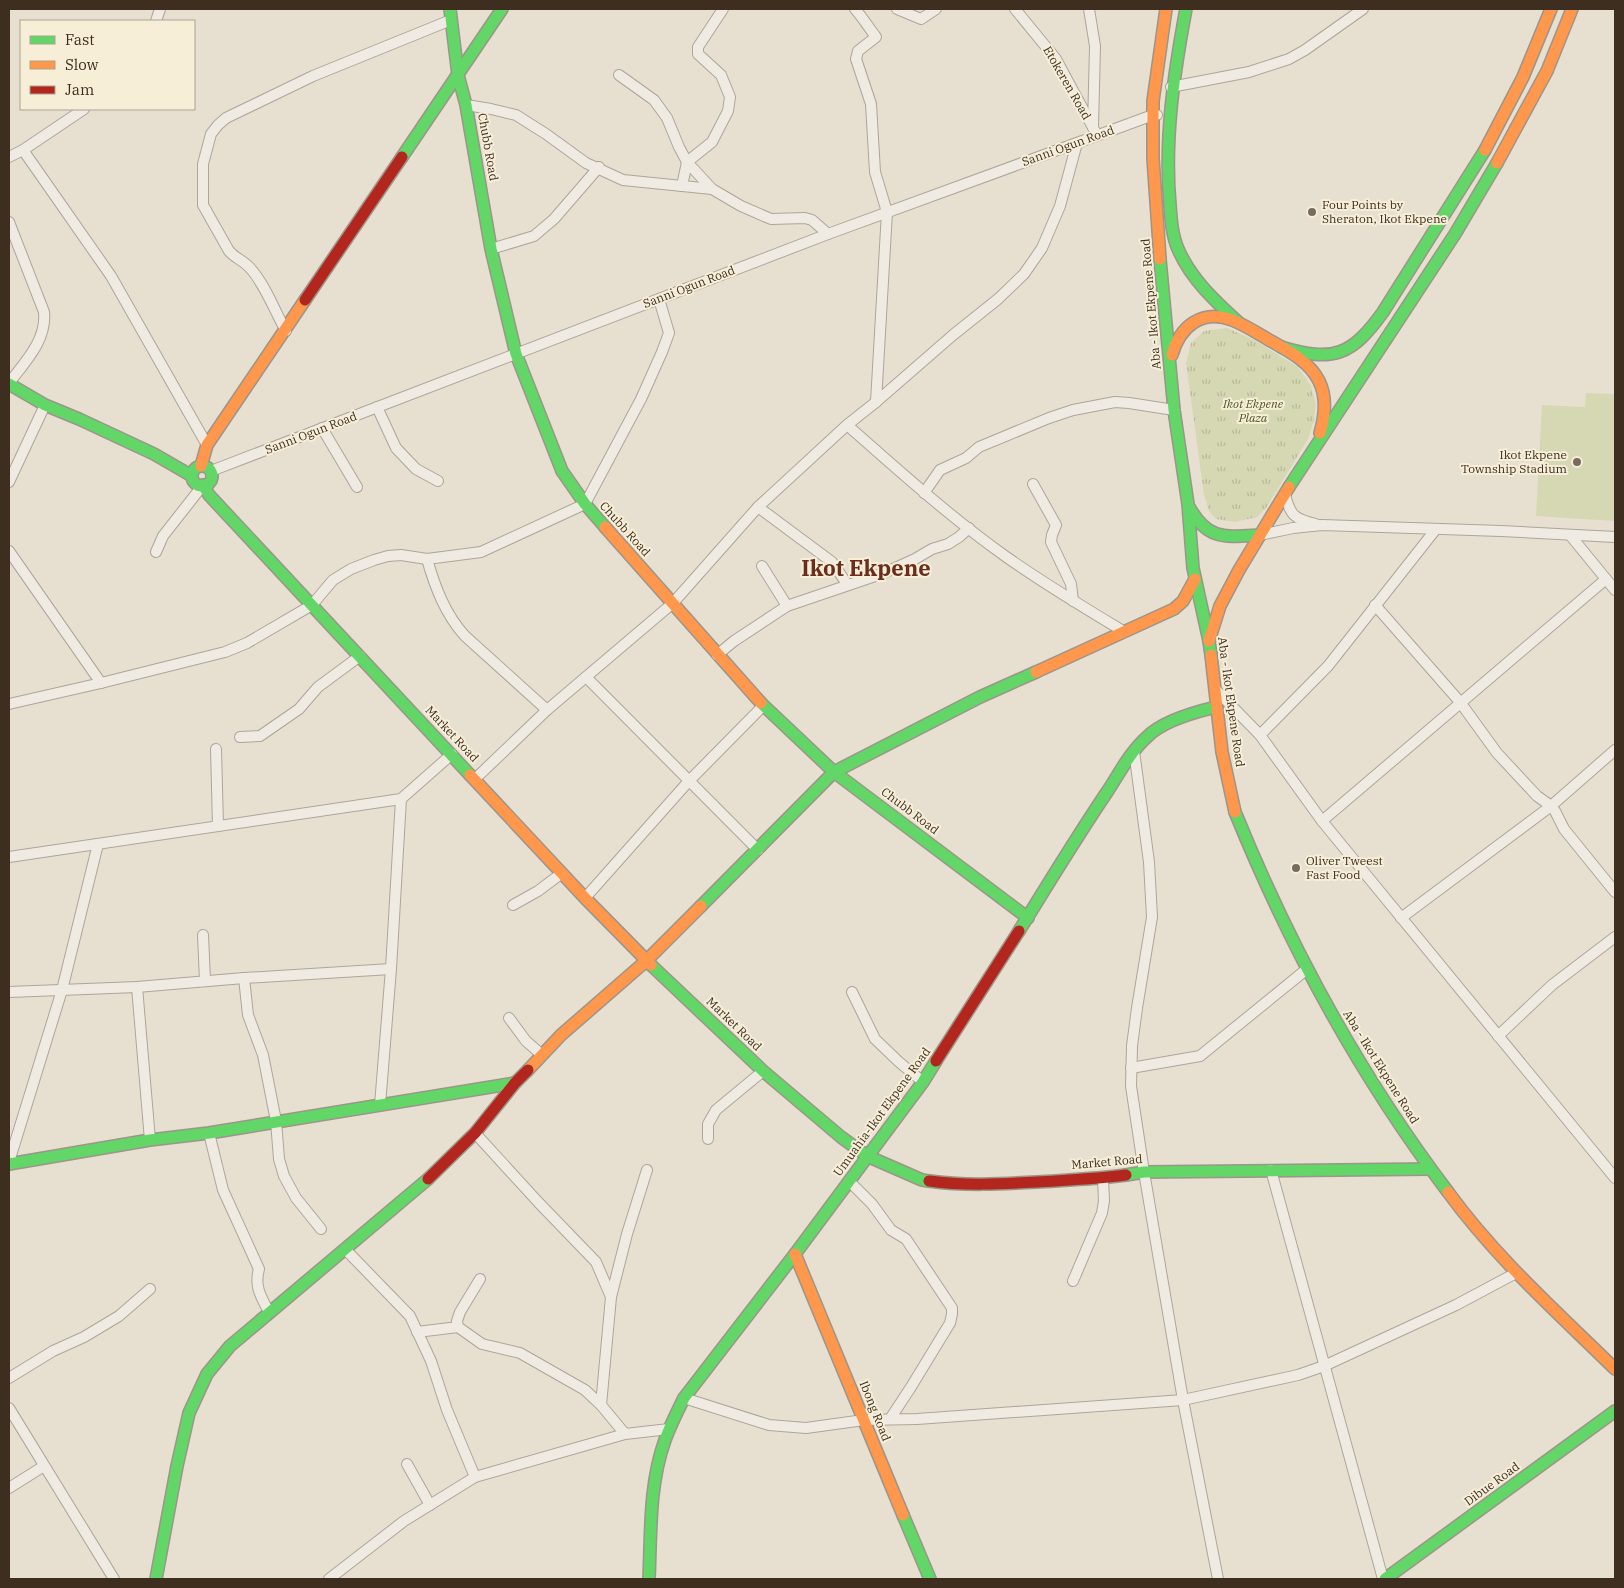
<svg xmlns="http://www.w3.org/2000/svg" width="1624" height="1588" viewBox="0 0 1624 1588" font-family="'IBM Plex Serif',serif">
  <style>
    .grass { fill: #d6d7b3 }
    .park { fill: url(#park-tufts) }
    .lines { fill: none; stroke-linecap: round; stroke-linejoin: round }
    .street-casing { stroke: #ada599; stroke-width: 12 }
    .fast-casing { stroke: #9c958a; stroke-width: 14 }
    .slow-casing { stroke: #9c958a; stroke-width: 14 }
    .jam-casing { stroke: #9c958a; stroke-width: 14 }
    .street { stroke: #efebe3; stroke-width: 10 }
    .fast { stroke: #63d668; stroke-width: 11 }
    .slow { stroke: #ff974d; stroke-width: 11 }
    .jam { stroke: #b3261e; stroke-width: 11 }
    .poi-dot { fill: #786c5e; stroke: #f7eed8; stroke-width: 2 }
    .labels { text-anchor: middle; stroke-width: 4; stroke-linejoin: round; paint-order: stroke }
    .street-label { font-size: 12px; fill: #3d2e20; stroke: #f7eed8 }
    .poi-label { font-size: 12px; fill: #3d2e20; stroke: #f7eed8; text-anchor: start }
    .park-label { font-size: 12px; font-style: italic; fill: #4d5a26; stroke: #f7eed8 }
    .town-label { font-size: 22px; font-weight: bold; fill: #6b2e1e; stroke: #f7eed8 }
  </style>
  <defs>
    <pattern id="park-tufts" width="24" height="20" patternUnits="userSpaceOnUse" patternTransform="scale(1.25)"><rect width="24" height="20" fill="#d6d7b3"/><path d="M3 7l-1-3M5 7V3M7 7l1-3M15 17l-1-3M17 17v-4M19 17l1-3" fill="none" stroke="#b9b99a"/></pattern>
  </defs>
  <rect width="100%" height="100%" fill="#e7e0d1"/>
  <path class="grass" d="M 1586,393 L 1615,394 L 1615,521 L 1536,516 L 1542,405 L 1585,407 Z"/>
  <path class="park" d="M 1227,328 L 1256,341 L 1298,367 L 1311,386 L 1316,404 L 1314,421 L 1308,439 L 1266,508 L 1257,517 L 1235,522 L 1216,519 L 1209,511 L 1204,495 L 1186,363 L 1191,343 L 1204,331 Z"/>
  <g class="lines">
    <defs>
      <g id="street">
        <path d="M 855,9 C 863,18 869,28 876,37 L 858,51 L 856,59 L 871,104 L 875,172 L 887,212 L 876,402"/>
        <path d="M 897,9 L 921,19 L 936,9"/>
        <path d="M 1015,9 L 1056,59 L 1097,135"/>
        <path d="M 1089,9 L 1095,46 L 1093,127"/>
        <path d="M 156,21 L 160,9"/>
        <path d="M 619,75 L 654,100 L 667,118 L 679,147 L 687,162 L 712,189 L 741,206 L 771,219 L 805,218 L 812,220 L 828,234"/>
        <path d="M 1171,87 L 1249,72 L 1289,59 L 1305,50 L 1363,9"/>
        <path d="M 466,105 L 491,109 L 516,115 L 546,134 L 586,163 L 623,180 L 712,189"/>
        <path d="M 23,150 L 111,276 L 207,445"/>
        <path d="M 9,157 L 23,150 L 84,109"/>
        <path d="M 682,186 L 687,162 L 712,142 L 728,111 L 730,97 L 721,75 L 698,54 L 698,47 L 723,9"/>
        <path d="M 9,222 L 44,312 C 47,340 25,362 9,383"/>
        <path d="M 491,249 L 534,236 L 554,219 L 599,167"/>
        <path d="M 286,331 C 275,312 265,284 250,268 C 244,261 235,258 229,251 L 203,205 L 203,164 L 211,134 L 218,125 L 226,118 L 313,76 L 451,20"/>
        <path d="M 377,407 L 396,448 L 416,469 L 438,481"/>
        <path d="M 847,425 C 898,470 949,516 1005,556 C 1043,583 1083,607 1123,631"/>
        <path d="M 322,428 L 357,487"/>
        <path d="M 211,471 L 828,234 L 1115,129 L 1153,115 L 1157,115"/>
        <path d="M 9,482 L 45,405"/>
        <path d="M 1033,484 L 1056,525 L 1052,535 L 1051,542 L 1071,584 L 1073,601"/>
        <path d="M 924,493 L 940,470 L 966,458 L 979,447 L 1049,418 L 1073,410 L 1115,402 L 1129,403 L 1174,410"/>
        <path d="M 1285,494 C 1290,516 1295,519 1316,524"/>
        <path d="M 758,507 L 832,562 L 847,584"/>
        <path d="M 1260,535 L 1293,528 L 1322,525 L 1501,531 L 1615,537"/>
        <path d="M 1570,535 L 1615,590"/>
        <path d="M 9,551 L 101,683"/>
        <path d="M 156,552 L 163,536 L 203,485"/>
        <path d="M 427,559 C 435,587 445,614 465,636 L 547,710"/>
        <path d="M 762,566 L 787,606"/>
        <path d="M 1375,605 L 1460,702 L 1497,753 L 1537,796 L 1551,806 L 1555,811 L 1564,829 L 1615,892"/>
        <path d="M 717,655 L 734,641 L 787,606 L 884,573 L 915,559 L 932,549 L 948,544 L 959,537 L 969,528"/>
        <path d="M 586,677 L 758,850"/>
        <path d="M 1216,690 L 1260,735 L 1322,821 L 1615,1178"/>
        <path d="M 9,704 L 101,683 L 225,652 L 247,643 L 312,605 L 333,580 L 351,569 L 374,560 L 388,556 L 401,555 L 427,559 L 481,552 L 585,504 L 641,399 L 662,352 L 669,333 L 659,299"/>
        <path d="M 1260,735 L 1328,666 L 1436,529"/>
        <path d="M 240,737 L 260,736 L 299,709 L 318,687 L 360,656"/>
        <path d="M 216,749 L 218,826"/>
        <path d="M 1134,751 L 1149,862 L 1152,917 L 1137,1008 L 1132,1046 L 1131,1086 L 1144,1172 L 1183,1400 L 1218,1579"/>
        <path d="M 475,779 L 547,710 L 673,603 L 758,507 L 847,425 L 876,402 L 953,335 L 998,299 L 1024,274 L 1042,248 L 1060,206 L 1077,143"/>
        <path d="M 1322,821 L 1606,579"/>
        <path d="M 9,857 L 401,799 L 452,754"/>
        <path d="M 585,898 L 688,782 L 763,706"/>
        <path d="M 513,905 L 538,891 L 562,873"/>
        <path d="M 1401,918 L 1551,806 L 1615,750"/>
        <path d="M 203,935 L 205,981"/>
        <path d="M 244,978 L 248,1015 L 263,1055 L 276,1121 L 279,1159 L 284,1176 L 296,1198 L 321,1229"/>
        <path d="M 137,987 L 150,1140"/>
        <path d="M 9,992 L 137,987 L 244,978 L 391,969"/>
        <path d="M 852,992 L 875,1039 L 899,1062 L 923,1082"/>
        <path d="M 509,1018 L 526,1041 L 542,1055"/>
        <path d="M 1498,1036 L 1552,985 L 1615,937"/>
        <path d="M 1131,1068 L 1200,1056 L 1307,969"/>
        <path d="M 380,1105 L 391,969 L 401,799"/>
        <path d="M 209,1133 L 223,1190 L 259,1269 C 254,1286 261,1297 269,1312"/>
        <path d="M 475,1133 L 539,1203 L 596,1262 L 611,1297"/>
        <path d="M 708,1139 L 708,1124 L 716,1110 L 763,1071"/>
        <path d="M 9,1162 L 62,990 L 98,844"/>
        <path d="M 1271,1170 L 1383,1579"/>
        <path d="M 849,1181 L 872,1204 L 891,1230 L 906,1239 L 952,1308 L 952,1314 L 950,1323 L 911,1387 L 890,1419"/>
        <path d="M 345,1249 L 410,1316 L 431,1361 L 447,1410 L 475,1477"/>
        <path d="M 480,1279 L 460,1312 L 457,1321 L 458,1327 L 482,1344 L 520,1353 L 585,1390 L 601,1405 L 625,1434"/>
        <path d="M 1073,1281 L 1102,1213 L 1104,1201 L 1103,1178"/>
        <path d="M 417,1332 L 458,1327"/>
        <path d="M 9,1378 L 53,1351 L 84,1337 L 119,1316 L 150,1289"/>
        <path d="M 684,1398 L 769,1425 L 806,1428 L 864,1420 L 917,1419 L 1183,1400 L 1298,1375 L 1324,1366 L 1456,1305 L 1516,1273"/>
        <path d="M 601,1405 L 611,1297 L 627,1234 L 647,1170"/>
        <path d="M 9,1408 L 114,1579"/>
        <path d="M 407,1464 L 430,1505"/>
        <path d="M 9,1488 L 44,1466"/>
        <path d="M 329,1579 L 404,1521 L 475,1477 L 625,1434 L 669,1429"/>
      </g>
      <g id="fast">
        <path d="M 450,9 L 458,75 L 466,105 L 491,249 L 516,354 L 562,471 L 585,504 L 605,527"/>
        <path d="M 1186,9 C 1174,73 1164,139 1170,205 C 1171,220 1172,235 1178,249 C 1191,279 1215,301 1238,322"/>
        <path d="M 402,157 L 502,9"/>
        <path d="M 1160,259 L 1174,410 L 1188,504 L 1193,568 L 1209,641 L 1211,655"/>
        <path d="M 1281,347 C 1334,363 1352,355 1383,312 L 1485,150"/>
        <path d="M 9,384 L 45,405 L 79,419 L 154,454 L 192,476"/>
        <circle cx="202" cy="476" r="10"/>
        <path d="M 203,485 L 209,495 L 470,775"/>
        <path d="M 1289,487 L 1455,234 L 1497,163"/>
        <path d="M 1189,507 C 1208,541 1225,537 1260,535"/>
        <path d="M 761,703 L 834,772 L 1028,918"/>
        <path d="M 1235,812 C 1290,947 1360,1076 1448,1192"/>
        <path d="M 701,906 L 834,772 L 980,697 L 1036,672"/>
        <path d="M 1019,931 C 1048,884 1076,838 1107,792 C 1119,774 1130,752 1147,737 C 1162,721 1195,712 1216,707"/>
        <path d="M 651,965 L 763,1071 L 841,1137 L 867,1156 L 922,1180 L 929,1181"/>
        <path d="M 9,1164 L 150,1140 L 209,1133 L 515,1083"/>
        <path d="M 1126,1175 L 1144,1172 L 1430,1169"/>
        <path d="M 903,1515 L 930,1579"/>
        <path d="M 156,1579 L 177,1466 L 189,1413 L 207,1374 L 230,1346 L 428,1179"/>
        <path d="M 649,1579 C 651,1533 649,1484 665,1440 C 670,1426 677,1412 684,1398 L 795,1254 L 923,1082 L 936,1061"/>
        <path d="M 1385,1579 L 1615,1411"/>
      </g>
      <g id="slow">
        <path d="M 1485,150 L 1523,77 L 1551,9"/>
        <path d="M 1497,163 L 1547,71 L 1572,9"/>
        <path d="M 1160,259 L 1153,158 L 1153,101 L 1166,9"/>
        <path d="M 1172,355 C 1180,326 1202,309 1232,320 C 1245,325 1257,333 1269,340 C 1287,350 1309,361 1319,381 C 1327,397 1325,416 1320,433"/>
        <path d="M 201,466 L 207,445 L 305,300"/>
        <path d="M 605,527 L 761,703"/>
        <path d="M 1209,641 L 1220,606 L 1239,570 L 1289,487"/>
        <path d="M 1211,655 L 1222,752 L 1235,812"/>
        <path d="M 1036,672 L 1174,609 L 1183,601 L 1195,579"/>
        <path d="M 470,775 L 585,898 L 651,965"/>
        <path d="M 528,1070 L 561,1035 L 646,961 L 701,906"/>
        <path d="M 1448,1192 C 1496,1258 1557,1312 1615,1369"/>
        <path d="M 795,1254 L 903,1515"/>
      </g>
      <g id="jam">
        <path d="M 305,300 L 402,157"/>
        <path d="M 936,1061 L 1019,931"/>
        <path d="M 428,1179 L 475,1133 L 515,1083 L 528,1070"/>
        <path d="M 929,1181 C 965,1186 1001,1184 1037,1182 C 1067,1180 1096,1179 1126,1175"/>
      </g>
    </defs>
    <use href="#street" class="street-casing"/>
    <use href="#fast" class="fast-casing"/>
    <use href="#slow" class="slow-casing"/>
    <use href="#jam" class="jam-casing"/>
    <use href="#street" class="street"/>
    <use href="#fast" class="fast"/>
    <use href="#slow" class="slow"/>
    <use href="#jam" class="jam"/>
  </g>
  <g class="poi-dot">
    <circle cx="1312" cy="212" r="5"/>
    <circle cx="1577" cy="462" r="5"/>
    <circle cx="1296" cy="868" r="5"/>
  </g>
  <g class="labels">
    <g class="street-label">
      <text transform="translate(1067 83) rotate(60)" y="4">Etokeren Road</text>
      <text transform="translate(1068 146) rotate(-20)" y="4">Sanni Ogun Road</text>
      <text transform="translate(488 147) rotate(80)" y="4">Chubb Road</text>
      <text transform="translate(689 287) rotate(-21)" y="4">Sanni Ogun Road</text>
      <text transform="translate(1151 304) rotate(-95)" y="4">Aba - Ikot Ekpene Road</text>
      <text transform="translate(311 433) rotate(-21)" y="4">Sanni Ogun Road</text>
      <text transform="translate(625 529) rotate(48)" y="4">Chubb Road</text>
      <text transform="translate(1231 702) rotate(82)" y="4">Aba - Ikot Ekpene Road</text>
      <text transform="translate(452 734) rotate(47)" y="4">Market Road</text>
      <text transform="translate(910 811) rotate(37)" y="4">Chubb Road</text>
      <text transform="translate(734 1024) rotate(44)" y="4">Market Road</text>
      <text transform="translate(1381 1067) rotate(58)" y="4">Aba - Ikot Ekpene Road</text>
      <text transform="translate(882 1112) rotate(-54)" y="4">Umuahia-Ikot Ekpene Road</text>
      <text transform="translate(1107 1162) rotate(-5)" y="4">Market Road</text>
      <text transform="translate(875 1411) rotate(68)" y="4">Ibong Road</text>
      <text transform="translate(1492 1484) rotate(-36)" y="4">Dibue Road</text>
    </g>
    <g class="poi-label">
      <text x="1322" y="209">Four Points by<tspan x="1322" dy="14">Sheraton, Ikot Ekpene</tspan></text>
      <text x="1567" y="459" text-anchor="end">Ikot Ekpene<tspan x="1567" dy="14">Township Stadium</tspan></text>
      <text x="1306" y="865">Oliver Tweest<tspan x="1306" dy="14">Fast Food</tspan></text>
    </g>
    <g class="park-label">
      <text x="1253" y="408">Ikot Ekpene<tspan x="1253" dy="14">Plaza</tspan></text>
    </g>
    <g class="town-label">
      <text x="866" y="576">Ikot Ekpene</text>
    </g>
  </g>
  <rect width="1624" height="1588" fill="none" stroke="#3d2e20" stroke-width="20"/>
  <rect x="20" y="20" width="175" height="90" fill="#f7eed8" stroke="#ada18e"/>
  <rect x="30" y="36" width="25" height="8" fill="#63d668" stroke="#ada18e"/>
  <text x="65" y="45" font-size="15" fill="#3d2e20">Fast</text>
  <rect x="30" y="61" width="25" height="8" fill="#ff974d" stroke="#ada18e"/>
  <text x="65" y="70" font-size="15" fill="#3d2e20">Slow</text>
  <rect x="30" y="86" width="25" height="8" fill="#b3261e" stroke="#ada18e"/>
  <text x="65" y="95" font-size="15" fill="#3d2e20">Jam</text>
</svg>
